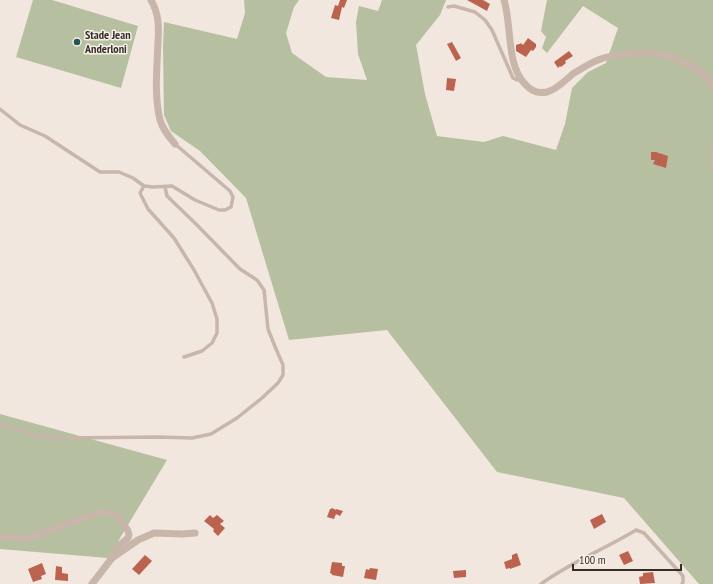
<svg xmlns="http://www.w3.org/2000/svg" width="713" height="584" viewBox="0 0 713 584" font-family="'PT Sans Narrow',sans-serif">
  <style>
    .green { fill: #b6bf9f }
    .building { fill: #bc6350 }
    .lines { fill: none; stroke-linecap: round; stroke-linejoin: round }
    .lane { stroke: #c8b6ab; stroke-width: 3.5 }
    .street { stroke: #c8b6ab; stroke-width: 7 }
    .poi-dot { fill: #225454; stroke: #f8f1ea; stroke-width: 1.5 }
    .labels { text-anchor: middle; stroke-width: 3; stroke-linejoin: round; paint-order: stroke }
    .poi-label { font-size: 12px; font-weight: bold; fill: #362d29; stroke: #f8f1ea; text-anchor: start }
  </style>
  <rect width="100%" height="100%" fill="#f1e7de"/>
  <g class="green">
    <path d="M 33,0 L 52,0 L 138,26 L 121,88 L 16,57 Z"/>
    <path d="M 244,0 L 299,0 L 294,7 L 286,33 L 292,53 L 326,77 L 367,80 L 358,54 L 356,22 L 359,6 L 378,11 L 382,0 L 446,0 L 440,15 L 416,45 L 425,94 L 437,136 L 484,142 L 503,136 L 556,150 L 565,124 L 572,88 L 588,72 L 606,63 L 618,28 L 583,6 L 547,53 L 542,48 L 546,37 L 541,31 L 547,0 L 713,0 L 713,584 L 699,584 L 624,498 L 497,472 L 387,330 L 289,340 L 246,198 L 200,151 L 171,131 L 164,115 L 163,47 L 164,22 L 237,39 L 245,13 Z"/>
    <path d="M 0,414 L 167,460 L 108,558 L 0,549 Z"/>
  </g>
  <g class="building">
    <path d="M 340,0 L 347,0 L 344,8 L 342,7 L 339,20 L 331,18 L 335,5 L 338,6 Z"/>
    <path d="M 467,0 L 483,0 L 490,4 L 487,11 Z"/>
    <path d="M 528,38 L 536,44 L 536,47 L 533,51 L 531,50 L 526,57 L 516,51 L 516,45 L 519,44 L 520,44 L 521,43 L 523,45 Z"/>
    <path d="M 452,42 L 461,58 L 456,61 L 447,44 Z"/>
    <path d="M 569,51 L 573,56 L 565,61 L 566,63 L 561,67 L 560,66 L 558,68 L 554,62 Z"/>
    <path d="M 447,78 L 456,79 L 454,91 L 446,90 Z"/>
    <path d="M 651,152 L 656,152 L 668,156 L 666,168 L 653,164 L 655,160 L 651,160 Z"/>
    <path d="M 332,508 L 336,510 L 336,509 L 343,511 L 340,516 L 336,514 L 334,519 L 327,517 L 330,509 L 331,509 Z"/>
    <path d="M 602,514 L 606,522 L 594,529 L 590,520 Z"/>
    <path d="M 210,515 L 213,518 L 217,515 L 224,521 L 220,524 L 225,528 L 218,536 L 213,531 L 214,529 L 204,521 Z"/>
    <path d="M 628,551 L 633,561 L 624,565 L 619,555 Z"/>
    <path d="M 517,553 L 521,565 L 510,569 L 510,568 L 506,569 L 504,562 L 512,559 L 512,555 Z"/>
    <path d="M 145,555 L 152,561 L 139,575 L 132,569 Z"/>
    <path d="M 332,562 L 342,563 L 342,566 L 345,566 L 343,577 L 332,575 L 332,574 L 330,573 Z"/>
    <path d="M 42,563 L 46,574 L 41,576 L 42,579 L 33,582 L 28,569 Z"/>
    <path d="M 56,566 L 62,567 L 62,573 L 68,574 L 68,581 L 55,580 Z"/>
    <path d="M 370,568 L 378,569 L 376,580 L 364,578 L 366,569 L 369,570 Z"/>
    <path d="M 466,570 L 466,577 L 454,578 L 453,571 Z"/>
    <path d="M 653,572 L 655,583 L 640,584 L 639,577 L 643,576 L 643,573 Z"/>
  </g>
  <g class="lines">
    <g class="lane">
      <path d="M 448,7 L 454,6 L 475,12 L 485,20 L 492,30 L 513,78 L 517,80 L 521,79"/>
      <path d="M 0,109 L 20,125 L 45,136 L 100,172 L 119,172 L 133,178 L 144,186 L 153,187 L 172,186 L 195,200 L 219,210 L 225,210 L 231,207 L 233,197 L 230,191 L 175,144"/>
      <path d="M 713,146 L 713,170"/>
      <path d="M 144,186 L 140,193 L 148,209 L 174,238 L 194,270 L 212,303 L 217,319 L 217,333 L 212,343 L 202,351 L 184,357"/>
      <path d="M 0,426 L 10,427 L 37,436 L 61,438 L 159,437 L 192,438 L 211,434 L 237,418 L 262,398 L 278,383 L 283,375 L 283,365 L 276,349 L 268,329 L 264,290 L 257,280 L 240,269 L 197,225 L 167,196 L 165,187"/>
      <path d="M 541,584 C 571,562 605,549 636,530 L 644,533 L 683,576 L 683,582 L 682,584"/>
    </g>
    <g class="street">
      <path d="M 151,0 C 159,14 159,27 158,42 C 157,68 154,95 160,120 C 163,130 169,137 175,144"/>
      <path d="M 504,0 C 512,25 506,65 525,84 C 531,91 538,94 547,92 C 558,89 565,80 574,73 C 581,69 590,63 598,60 C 611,54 645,51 658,54 C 679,58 704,69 713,88"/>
      <path d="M 0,537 L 29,538 L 101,512 L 113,514 L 119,517 L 128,531 L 129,535 L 128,538 L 116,548 L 112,558"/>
      <path d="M 92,584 L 112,558 L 138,540 L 154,533 L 183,534 L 195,533"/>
    </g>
  </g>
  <circle class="poi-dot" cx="77" cy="42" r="4"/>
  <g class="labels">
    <g class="poi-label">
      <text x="85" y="39">Stade Jean<tspan x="85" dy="14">Anderloni</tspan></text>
    </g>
  </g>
  <path d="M573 564v6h108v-6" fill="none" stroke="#362d29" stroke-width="2"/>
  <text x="579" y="564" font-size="12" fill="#362d29" stroke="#f8f1ea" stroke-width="3" paint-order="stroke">100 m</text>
</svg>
